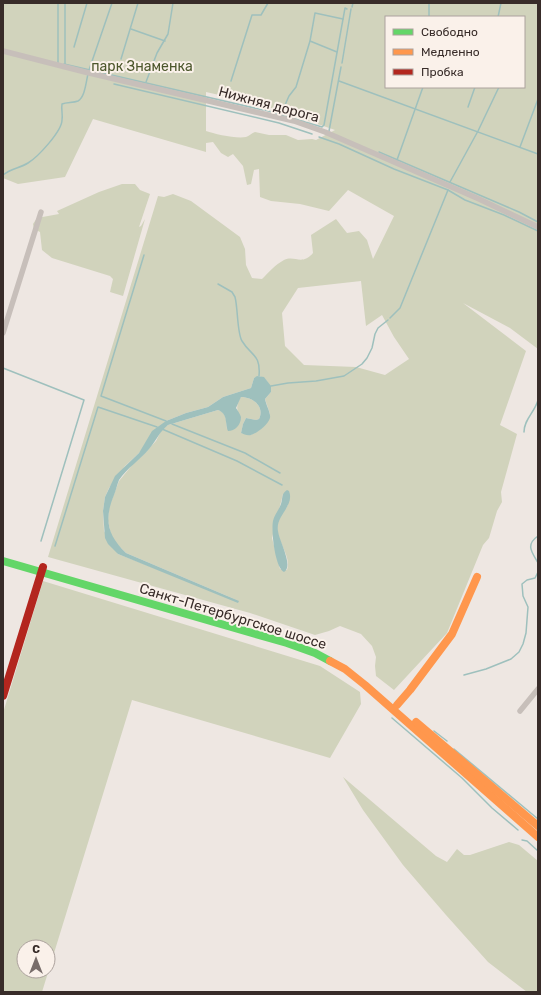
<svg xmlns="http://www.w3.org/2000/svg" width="541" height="995" viewBox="0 0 541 995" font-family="Rubik,sans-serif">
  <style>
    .green { fill: #d1d3bc; fill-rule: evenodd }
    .water { fill: #9ec0bd }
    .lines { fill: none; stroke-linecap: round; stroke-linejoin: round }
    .stream { stroke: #9ec0bd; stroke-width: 1.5 }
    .street { stroke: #c7bfba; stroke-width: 5.5 }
    .fast { stroke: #63d668; stroke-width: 8 }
    .slow { stroke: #ff974d; stroke-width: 8 }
    .jam { stroke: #b3261e; stroke-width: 8 }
    .labels { text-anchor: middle; stroke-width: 4; stroke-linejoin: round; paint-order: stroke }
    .park-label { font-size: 14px; fill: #4c572c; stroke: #faf1ea }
    .street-label { font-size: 14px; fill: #382c29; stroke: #faf1ea }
  </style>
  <rect width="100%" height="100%" fill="#eee7e2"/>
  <g class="green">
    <path d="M 3,3 L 538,3 L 538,349 L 510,328 L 463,303 L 526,351 L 500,425 L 517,434 L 501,492 L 502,502 L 497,511 L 489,538 L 483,545 L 447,633 L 394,690 L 376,676 L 375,666 L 376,657 L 372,646 L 361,634 L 340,626 L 329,631 L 315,635 L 250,613 L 48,557 L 158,196 L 164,197 L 173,194 L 191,201 L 240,237 L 245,249 L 246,265 L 252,278 L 262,279 C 269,272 275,265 284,260 C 295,255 302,266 313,253 L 311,235 L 336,219 L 347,233 L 359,231 L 367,240 L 373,259 L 394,216 L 348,190 L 329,211 L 300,204 L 271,201 L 260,197 L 259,169 L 254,170 L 251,184 L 247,185 L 243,166 L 233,154 L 228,157 L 221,153 L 213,142 L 206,143 L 206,152 L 93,119 L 65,177 L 18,184 L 3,178 ZM 386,17 L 524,17 L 524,87 L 386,87 ZM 206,92 L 259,104 L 335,130 L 316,140 L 312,139 L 298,140 L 286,135 L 269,135 L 255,132 C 252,133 249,136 246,137 C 236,139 215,134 206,131 ZM 361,281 L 366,326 L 382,315 L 394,337 L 409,359 L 385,375 L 356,367 L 304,365 L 285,346 L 282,313 L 298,288 ZM 259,376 C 268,379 269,384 271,392 L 265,399 L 270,414 L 263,427 L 251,435 L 241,433 L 243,424 L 246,418 L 256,420 L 259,419 C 265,407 253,397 241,397 C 238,402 236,406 238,412 L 227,429 C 226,421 227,413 218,410 L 168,425 L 162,429 L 156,441 L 141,457 L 133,464 L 119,481 L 109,507 L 108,521 L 111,535 L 114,541 L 126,553 L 239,601 L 118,554 L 104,531 L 103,511 L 105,497 L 109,488 L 125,466 L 139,453 L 166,421 L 186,413 L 208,407 L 223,397 L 251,388 L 254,378 ZM 283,494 L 288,505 C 284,511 278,518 277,525 C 275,540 292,555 287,570 L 280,569 L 272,538 Z"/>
    <path d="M 122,184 L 135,184 L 140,190 L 150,194 L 139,227 L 141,226 L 145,219 L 123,296 L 110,292 L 113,279 L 110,276 L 52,258 L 42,250 L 40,232 L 34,229 L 33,224 L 37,218 L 59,214 L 57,211 L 99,192 Z"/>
    <path d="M 43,581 L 320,666 L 360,692 L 361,704 L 330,758 L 132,700 L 42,992 L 3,992 L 3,713 ZM 24,947 L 48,947 L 48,971 L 24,971 Z"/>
    <path d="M 343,777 L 436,856 L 447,862 L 457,849 L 464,855 L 470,855 L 509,842 L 519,845 L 538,861 L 538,992 L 527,992 L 488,962 L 446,915 L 403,865 L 363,810 Z"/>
  </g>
  <g class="water">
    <path d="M 257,376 L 264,377 L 271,386 L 271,392 L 265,399 C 266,405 271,413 270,418 C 268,425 257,433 251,435 C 247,436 244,434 241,433 L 243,424 L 246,418 L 256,420 L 259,419 C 265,407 253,397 241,397 L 236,408 C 238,411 240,414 241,417 C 241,425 235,431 228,431 C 225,423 228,414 218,410 L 168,425 C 160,431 156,441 149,449 C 140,460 127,468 119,480 C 117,485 116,490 114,495 C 104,519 107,535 126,553 L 239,601 L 238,603 L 118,554 L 108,544 L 105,538 L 103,511 L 105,497 L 115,476 L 139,453 L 152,431 L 166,421 L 186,413 L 208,407 L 223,397 L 251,388 L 254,378 Z"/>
    <path d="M 287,490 L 289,491 C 295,506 275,516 278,531 C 279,541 294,566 284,572 C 275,568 271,531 273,521 C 274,515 279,510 281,504 C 283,498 281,494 287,490 Z"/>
  </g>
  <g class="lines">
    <g class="stream">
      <path d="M 58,3 L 58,63"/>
      <path d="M 65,3 L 65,64"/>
      <path d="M 429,3 L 429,17"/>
      <path d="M 352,7 L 353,3"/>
      <path d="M 498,17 L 501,3"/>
      <path d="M 131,29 L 165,41"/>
      <path d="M 310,41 L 337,52"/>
      <path d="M 74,47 L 87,3"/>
      <path d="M 121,59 L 138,3"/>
      <path d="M 342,63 L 351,9"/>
      <path d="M 64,64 L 263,110"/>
      <path d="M 89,70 L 112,3"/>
      <path d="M 231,81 L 252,15 L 261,15 L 268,3"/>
      <path d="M 339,81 L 538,154"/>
      <path d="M 146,82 L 157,53 L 168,34 L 173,3"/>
      <path d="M 114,84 L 279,123 L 312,134"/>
      <path d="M 468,107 L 475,87"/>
      <path d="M 265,110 L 322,127 L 324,125 L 345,8 L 347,9"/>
      <path d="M 281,114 L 289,96 L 296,87 L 310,41 L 315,13 L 343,19"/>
      <path d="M 329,131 L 341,67"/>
      <path d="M 319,137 L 339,144 L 394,169 L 448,190 L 465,200 L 504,215 L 538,231"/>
      <path d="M 520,147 L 538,99"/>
      <path d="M 379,152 L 519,212 L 538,222"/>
      <path d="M 397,160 L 423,87"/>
      <path d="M 3,175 C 10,169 20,168 28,163 C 38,157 62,131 62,120 C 63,114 61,110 62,104 C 67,102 73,103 78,101 C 85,97 86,82 88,74"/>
      <path d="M 450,182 L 478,131 L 499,87"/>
      <path d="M 144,255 L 101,396 L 166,421"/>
      <path d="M 218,284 L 232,292 L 235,297 C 238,308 237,333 242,341 C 251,356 261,354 259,376"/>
      <path d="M 390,318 L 400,308 L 448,190"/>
      <path d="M 3,368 L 84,400 L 41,541"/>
      <path d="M 271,386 L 288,383 L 316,381 L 344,376 L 362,364 L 367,358 L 372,348 L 375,334 L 378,328 L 388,320"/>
      <path d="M 172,424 L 245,453 L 280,473"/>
      <path d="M 162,429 L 237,461 L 282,485"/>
      <path d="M 524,432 C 524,419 535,412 538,400"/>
      <path d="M 538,536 C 525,545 532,552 538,563"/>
      <path d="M 55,546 L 98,407 L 157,427"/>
      <path d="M 464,675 L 486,669 L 511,659 L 519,652 L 523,644 L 526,633 L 528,607 L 523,596 L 522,584 L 527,580 L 535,578 L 538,572"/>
      <path d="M 392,718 L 462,778 L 492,808 L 518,830"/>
      <path d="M 434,731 L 447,741"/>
      <path d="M 454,749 L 538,819"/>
      <path d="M 522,840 L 527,841 L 538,851"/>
    </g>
    <g class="street">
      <path d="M 3,51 L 85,72 L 294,121 L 325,132 L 479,199 L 538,227"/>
      <path d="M 3,333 L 41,212"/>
      <path d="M 520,711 L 538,689"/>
    </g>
    <path class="fast" d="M 3,561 L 287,643 L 315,653 L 330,661"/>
    <g class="slow">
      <path d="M 330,661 L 345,669 L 365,685 L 538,837"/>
      <path d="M 397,705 L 410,690 L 452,634 L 477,577"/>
      <path d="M 416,722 L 538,826"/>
    </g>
    <path class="jam" d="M 3,696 L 43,567"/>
  </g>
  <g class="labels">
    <g class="park-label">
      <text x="142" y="71">парк Знаменка</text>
    </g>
    <g class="street-label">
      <text transform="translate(269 104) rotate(15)" y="5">Нижняя дорога</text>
      <text transform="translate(233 616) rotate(17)" y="5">Санкт-Петербургское шоссе</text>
    </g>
  </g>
  <rect width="541" height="995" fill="none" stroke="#382c29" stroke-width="8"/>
  <rect x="385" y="16" width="140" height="72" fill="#faf1ea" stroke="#aca29d"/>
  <rect x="393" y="29" width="20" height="6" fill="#63d668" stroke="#aca29d"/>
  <text x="421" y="36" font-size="12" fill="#382c29">Свободно</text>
  <rect x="393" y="49" width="20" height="6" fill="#ff974d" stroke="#aca29d"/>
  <text x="421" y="56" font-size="12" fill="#382c29">Медленно</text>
  <rect x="393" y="69" width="20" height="6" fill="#b3261e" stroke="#aca29d"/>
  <text x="421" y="76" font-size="12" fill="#382c29">Пробка</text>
  <g transform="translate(36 959)"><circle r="19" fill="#faf1ea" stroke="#aca29d"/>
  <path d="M0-3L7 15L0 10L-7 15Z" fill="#786d6a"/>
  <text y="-6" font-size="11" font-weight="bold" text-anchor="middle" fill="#382c29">С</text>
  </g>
</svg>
